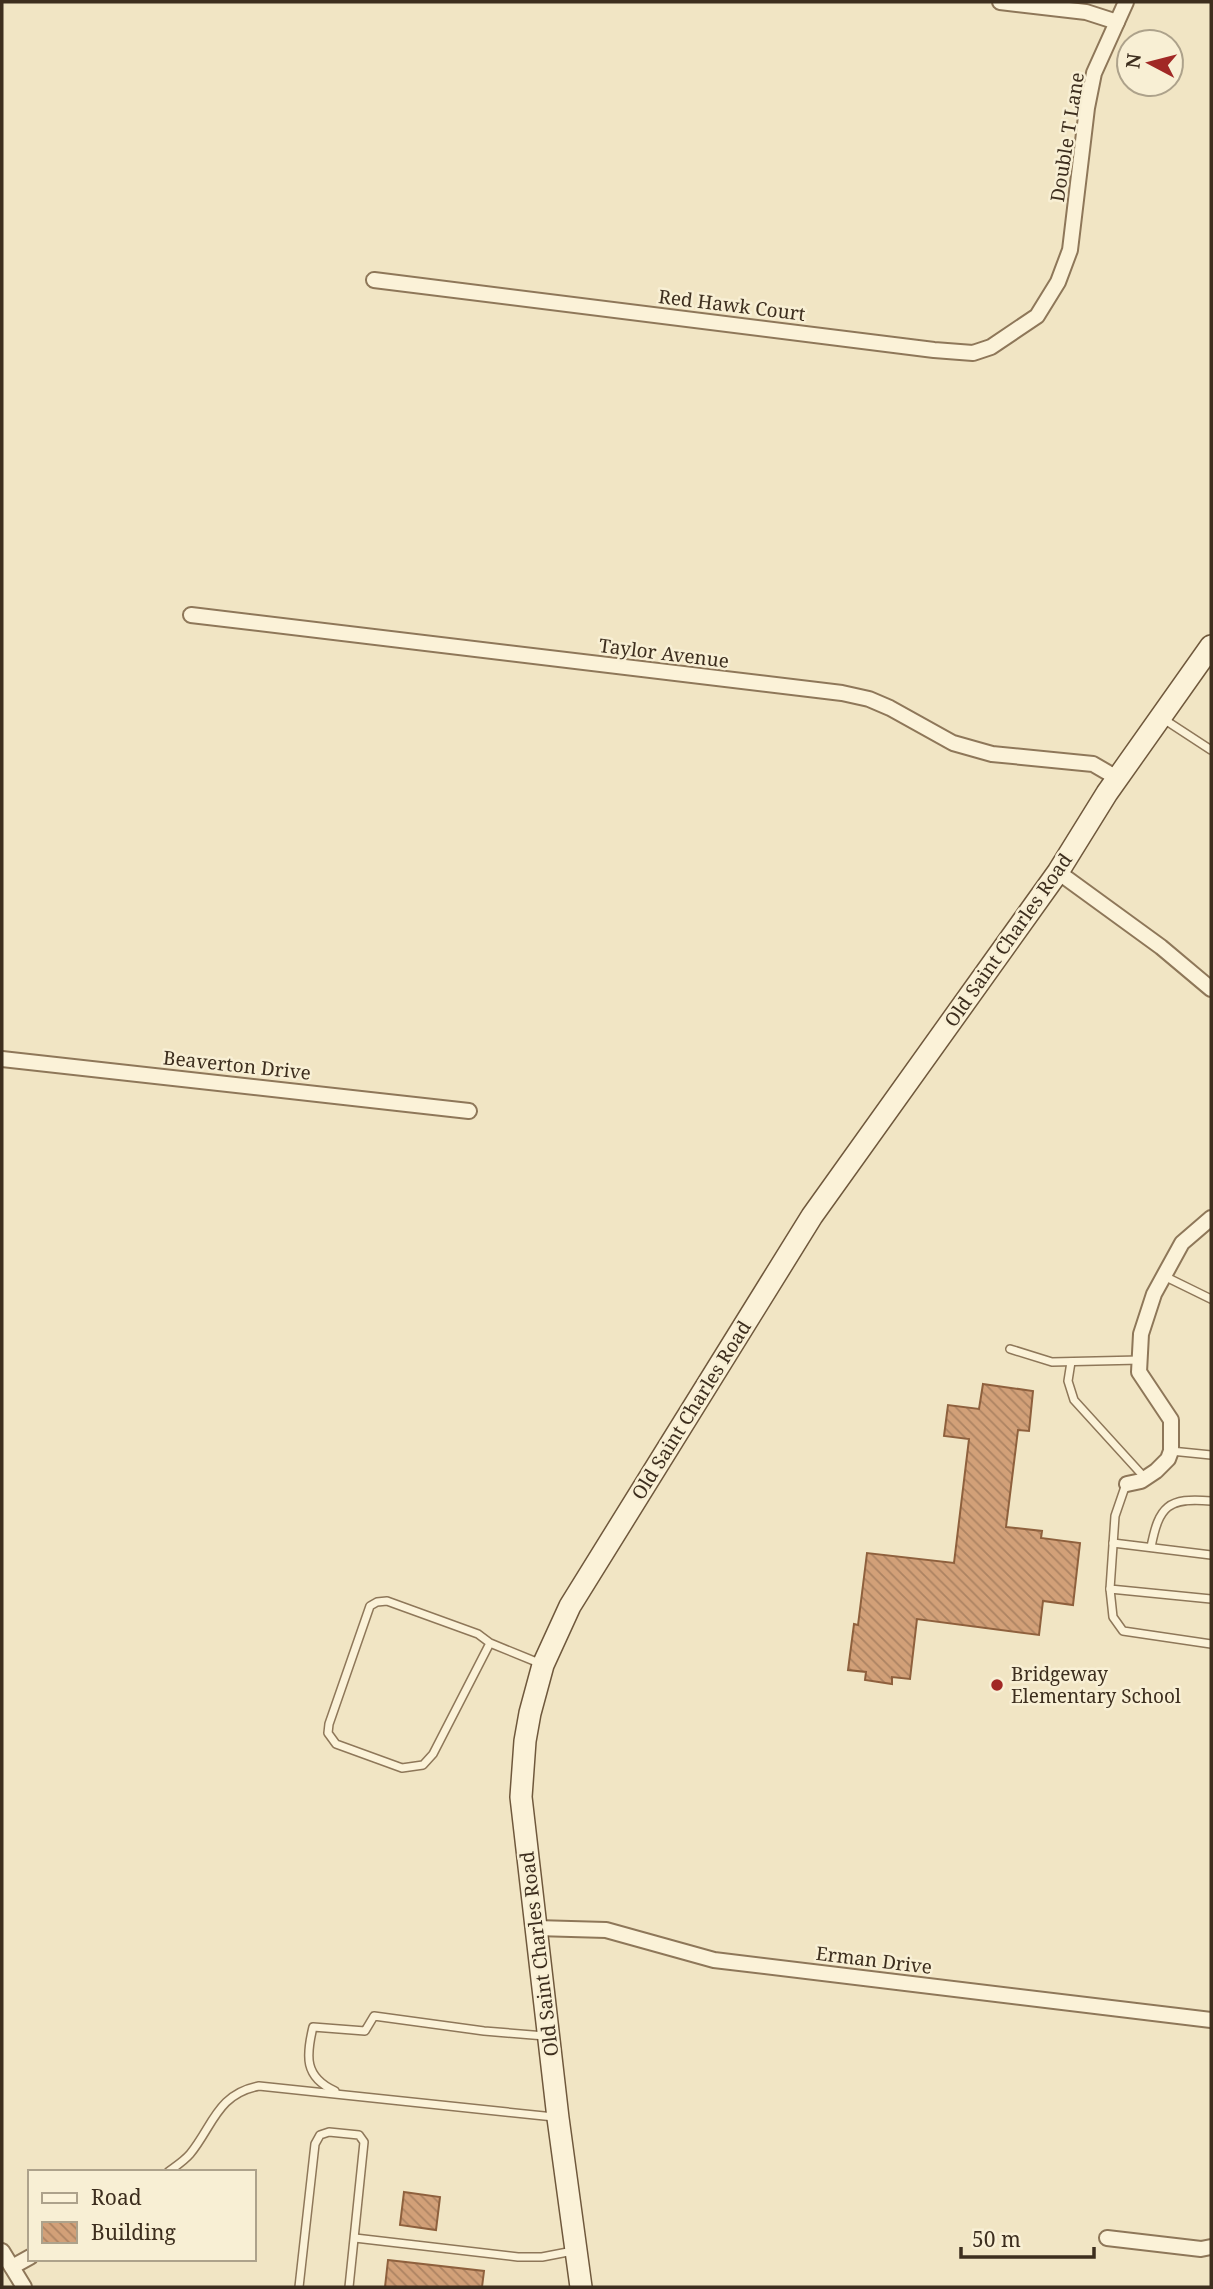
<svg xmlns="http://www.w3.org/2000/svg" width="1213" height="2289" viewBox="0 0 1213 2289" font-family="'Noto Serif',serif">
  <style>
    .building { fill: url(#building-back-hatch); stroke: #8e603d; stroke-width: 2 }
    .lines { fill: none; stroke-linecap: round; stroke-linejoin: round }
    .lane-casing { stroke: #8e7759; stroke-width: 10 }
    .street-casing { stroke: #8e7759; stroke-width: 18 }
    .secondary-casing { stroke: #6f583c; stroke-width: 24 }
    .lane { stroke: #fbf2d8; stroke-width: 7 }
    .street { stroke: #fbf2d8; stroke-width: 14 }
    .secondary { stroke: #fbf2d8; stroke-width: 21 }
    .poi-dot { fill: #a12825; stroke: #f8efd4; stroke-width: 2.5 }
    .labels { text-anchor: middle; stroke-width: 5; stroke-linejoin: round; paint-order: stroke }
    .street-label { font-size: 19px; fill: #3d2e1e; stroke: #f8efd4 }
    .poi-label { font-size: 19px; fill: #3d2e1e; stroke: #f8efd4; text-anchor: start }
  </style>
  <defs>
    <pattern id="building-back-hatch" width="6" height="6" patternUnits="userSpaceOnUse" patternTransform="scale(1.75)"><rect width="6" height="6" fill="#d2a078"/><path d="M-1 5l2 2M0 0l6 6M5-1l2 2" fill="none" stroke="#ac8362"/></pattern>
  </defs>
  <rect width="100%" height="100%" fill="#f1e5c4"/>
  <g class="building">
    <path d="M 983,1384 L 1033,1391 L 1029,1431 L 1018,1430 L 1006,1527 L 1042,1531 L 1041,1538 L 1080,1543 L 1073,1605 L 1043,1601 L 1039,1635 L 917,1619 L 910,1679 L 892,1677 L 892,1684 L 865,1680 L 866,1672 L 848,1670 L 854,1624 L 858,1625 L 867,1553 L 954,1563 L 969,1439 L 944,1436 L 948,1405 L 979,1409 Z"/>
    <path d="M 404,2192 L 440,2197 L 436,2230 L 400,2225 Z"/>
    <path d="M 388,2260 L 484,2271 L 482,2287 L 385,2287 Z"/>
  </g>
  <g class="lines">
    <defs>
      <g id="lane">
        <path d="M 1162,718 L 1211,750"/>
        <path d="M 1164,1276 L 1211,1299"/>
        <path d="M 1010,1349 L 1052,1362 L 1140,1360"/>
        <path d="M 1071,1362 L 1068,1381 L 1074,1400 L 1145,1478"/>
        <path d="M 1171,1451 L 1211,1455"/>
        <path d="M 1126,1484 L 1115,1516 L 1110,1589 L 1211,1599"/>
        <path d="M 1113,1543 L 1211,1555"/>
        <path d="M 1151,1547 C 1159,1506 1168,1497 1211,1501"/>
        <path d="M 1110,1589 L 1113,1617 L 1123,1631 L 1211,1644"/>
        <path d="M 490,1643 L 433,1754 L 423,1765 L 402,1768 L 336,1744 L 328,1733 L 329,1724 L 370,1606 L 377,1602 L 387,1601 L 478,1634 L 490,1643 L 539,1663"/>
        <path d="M 335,2091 C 304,2077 306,2056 313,2027 L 365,2031 L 374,2016 L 484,2031 L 545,2036"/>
        <path d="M 168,2172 C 176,2166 184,2161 190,2154 C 213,2126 217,2094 259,2086 L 554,2117"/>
        <path d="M 355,2238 L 518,2257 L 542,2257 L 573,2251"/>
        <path d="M 299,2287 L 315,2144 L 320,2135 L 329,2132 L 359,2135 L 364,2142 L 349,2287"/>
      </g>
      <g id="street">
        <path d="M 1000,2 L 1086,12 L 1117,22"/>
        <path d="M 374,280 L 934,350 L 973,353 L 991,347 L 1037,316 L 1058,282 L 1070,250 L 1087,108 L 1094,73 L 1126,2"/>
        <path d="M 191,615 L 842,693 L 869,699 L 890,708 L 953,743 L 992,754 L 1093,764 L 1117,778"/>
        <path d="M 1058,872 L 1161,947 L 1211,989"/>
        <path d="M 2,1059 L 469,1111"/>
        <path d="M 1127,1484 L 1141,1481 L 1156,1471 L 1168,1459 L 1171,1451 L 1171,1420 L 1139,1372 L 1141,1334 L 1154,1294 L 1182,1243 L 1211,1218"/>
        <path d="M 536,1928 L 606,1930 L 714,1960 L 1211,2020"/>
        <path d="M 1107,2238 L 1201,2249 L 1211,2247"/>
        <path d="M 2,2251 L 24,2287"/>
        <path d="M 12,2267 L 30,2257"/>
      </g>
      <path id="secondary" d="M 581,2287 L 558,2118 L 521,1797 L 525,1741 L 530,1713 L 543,1665 L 570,1606 L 812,1216 L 1058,872 L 1107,793 L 1211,646"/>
    </defs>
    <use href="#lane" class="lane-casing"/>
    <use href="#street" class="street-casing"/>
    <use href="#secondary" class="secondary-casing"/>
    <use href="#lane" class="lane"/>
    <use href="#street" class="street"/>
    <use href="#secondary" class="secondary"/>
  </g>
  <circle class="poi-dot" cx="997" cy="1685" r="7"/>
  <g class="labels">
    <g class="street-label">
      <text transform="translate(1067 137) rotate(-81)" y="7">Double T Lane</text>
      <text transform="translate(732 305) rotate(7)" y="7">Red Hawk Court</text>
      <text transform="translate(664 653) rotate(7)" y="7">Taylor Avenue</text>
      <text transform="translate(1008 940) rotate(-55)" y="7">Old Saint Charles Road</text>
      <text transform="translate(237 1065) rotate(6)" y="7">Beaverton Drive</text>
      <text transform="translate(691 1410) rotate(-58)" y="7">Old Saint Charles Road</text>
      <text transform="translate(539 1954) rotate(-97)" y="7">Old Saint Charles Road</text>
      <text transform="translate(874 1960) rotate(7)" y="7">Erman Drive</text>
    </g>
    <g class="poi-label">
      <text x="1011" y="1681">Bridgeway<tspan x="1011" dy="22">Elementary School</tspan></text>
    </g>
  </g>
  <rect width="1213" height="2289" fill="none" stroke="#3d2e1e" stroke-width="7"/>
  <rect x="28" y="2170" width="228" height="91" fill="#f8efd4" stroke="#ada28b" stroke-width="2"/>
  <rect x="42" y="2193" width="35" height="10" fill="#fbf2d8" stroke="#ada28b" stroke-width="2"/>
  <text x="91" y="2205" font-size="21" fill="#3d2e1e">Road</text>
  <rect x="42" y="2222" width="35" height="21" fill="url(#building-back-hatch)" stroke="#ada28b" stroke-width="2"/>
  <text x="91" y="2240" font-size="21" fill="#3d2e1e">Building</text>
  <g transform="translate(1150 63) rotate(277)"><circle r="33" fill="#f8efd4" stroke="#ada28b" stroke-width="2"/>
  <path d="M0-5L12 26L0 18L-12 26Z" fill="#a12825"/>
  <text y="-10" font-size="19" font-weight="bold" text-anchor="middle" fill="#3d2e1e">N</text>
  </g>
  <path d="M961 2247v10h133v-10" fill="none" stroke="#3d2e1e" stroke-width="3.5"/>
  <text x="972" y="2247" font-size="21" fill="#3d2e1e" stroke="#f8efd4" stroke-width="5" paint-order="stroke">50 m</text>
</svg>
